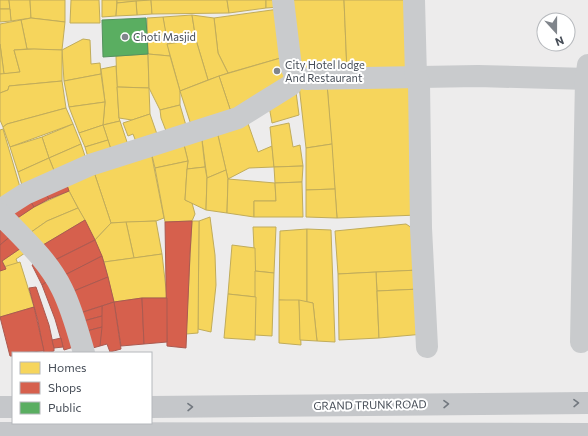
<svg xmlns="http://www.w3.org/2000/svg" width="588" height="436" viewBox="0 0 588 436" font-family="Commissioner,sans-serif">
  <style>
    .homes { fill: #f6d55c; stroke: #c1ac5a }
    .shops { fill: #d6604d; stroke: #ab5a50 }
    .public { fill: #5aae61; stroke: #54915e }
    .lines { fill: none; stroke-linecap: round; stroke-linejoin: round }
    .minor { stroke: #c9cbcd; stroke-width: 22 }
    .major { stroke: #c5c7ca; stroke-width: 22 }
    .oneway { stroke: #72787f }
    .poi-dot { fill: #80858b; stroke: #fff; stroke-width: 1.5 }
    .labels { text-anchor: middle; stroke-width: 4; stroke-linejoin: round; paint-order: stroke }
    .poi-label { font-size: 11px; fill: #464d57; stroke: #fff; text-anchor: start }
    .street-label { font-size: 11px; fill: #464d57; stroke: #fff }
  </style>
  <rect width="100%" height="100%" fill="#edecec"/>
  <g class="homes">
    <path d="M 0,0 L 9,0 L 10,9 L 0,9 Z"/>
    <path d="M 9,0 L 30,0 L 31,18 L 11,21 Z"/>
    <path d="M 30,0 L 65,0 L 65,22 L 31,18 Z"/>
    <path d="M 71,0 L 99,0 L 100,23 L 70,23 Z"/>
    <path d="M 102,0 L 117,0 L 116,16 L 102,17 Z"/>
    <path d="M 117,0 L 151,0 L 117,3 Z"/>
    <path d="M 151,0 L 152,14 L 137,15 L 136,1 Z"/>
    <path d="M 151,0 L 227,0 L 229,13 L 152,14 Z"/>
    <path d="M 227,0 L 266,0 L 266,8 L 229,13 Z"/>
    <path d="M 266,0 L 280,0 L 280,7 L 266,8 Z"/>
    <path d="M 288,0 L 344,0 L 347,72 L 298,72 Z"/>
    <path d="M 344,0 L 408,0 L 410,71 L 347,72 Z"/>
    <path d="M 136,1 L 137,15 L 116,16 L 117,3 Z"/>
    <path d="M 0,9 L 10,9 L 11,21 L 0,22 Z"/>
    <path d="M 279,9 L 284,57 L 228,73 L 218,53 L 214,18 Z"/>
    <path d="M 192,15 L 196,40 L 167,44 L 163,17 Z"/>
    <path d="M 192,15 L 214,18 L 218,53 L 228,73 L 208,80 L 196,40 Z"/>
    <path d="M 163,17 L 170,56 L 148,54 L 147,18 Z"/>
    <path d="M 31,18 L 65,22 L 62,50 L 27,49 L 21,20 Z"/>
    <path d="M 21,20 L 27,49 L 14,50 L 20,72 L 4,74 L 0,44 L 0,24 Z"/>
    <path d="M 83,39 L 90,40 L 91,64 L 100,63 L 101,74 L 64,81 L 62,50 Z"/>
    <path d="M 196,40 L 208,80 L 180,91 L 167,44 Z"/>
    <path d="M 0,44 L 4,74 L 0,74 Z"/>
    <path d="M 34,49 L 62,50 L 62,81 L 9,86 L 8,90 L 0,93 L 0,74 L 20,72 L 14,50 Z"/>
    <path d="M 148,54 L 149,88 L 117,87 L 116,56 Z"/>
    <path d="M 148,54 L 170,56 L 180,91 L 180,105 L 160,110 L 149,88 Z"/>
    <path d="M 284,57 L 291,84 L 233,118 L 219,76 Z"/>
    <path d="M 116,66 L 119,118 L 120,121 L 103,125 L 105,102 L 101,69 Z"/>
    <path d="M 101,74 L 105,102 L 69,107 L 64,81 Z"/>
    <path d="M 219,76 L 233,118 L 192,128 L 180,91 Z"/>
    <path d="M 62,81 L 66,108 L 7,124 L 3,127 L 0,120 L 0,93 L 8,90 L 9,86 Z"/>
    <path d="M 416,81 L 419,215 L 337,218 L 327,84 Z"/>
    <path d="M 295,84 L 299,115 L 272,123 L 268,100 Z"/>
    <path d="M 327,84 L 332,144 L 306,148 L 299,85 Z"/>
    <path d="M 117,87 L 149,88 L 150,114 L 132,120 L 119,118 Z"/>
    <path d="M 105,102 L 103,125 L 79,133 L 69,107 Z"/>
    <path d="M 180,105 L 187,129 L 168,136 L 161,118 L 160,110 Z"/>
    <path d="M 66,108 L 73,124 L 10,147 L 3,127 L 7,124 Z"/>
    <path d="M 150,114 L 159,140 L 138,147 L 133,134 L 128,136 L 123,123 Z"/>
    <path d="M 245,115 L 258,152 L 272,146 L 274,167 L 249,168 L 228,179 L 216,127 Z"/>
    <path d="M 120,121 L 130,151 L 113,156 L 103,125 Z"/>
    <path d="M 289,123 L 293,147 L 300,145 L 303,166 L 274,167 L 270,127 Z"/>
    <path d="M 73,124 L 81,144 L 49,158 L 42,137 Z"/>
    <path d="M 103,125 L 108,140 L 85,147 L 79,133 Z"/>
    <path d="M 216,127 L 226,170 L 207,178 L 201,132 Z"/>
    <path d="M 3,129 L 22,194 L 0,204 L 0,130 Z"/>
    <path d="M 201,132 L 205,167 L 187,169 L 188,161 L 182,137 Z"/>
    <path d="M 42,137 L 49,158 L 18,172 L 10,147 Z"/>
    <path d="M 182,137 L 188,161 L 155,168 L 150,147 Z"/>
    <path d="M 108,140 L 113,156 L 90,164 L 85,147 Z"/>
    <path d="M 81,144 L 88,165 L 57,178 L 49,158 Z"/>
    <path d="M 332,144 L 335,189 L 306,190 L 306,148 Z"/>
    <path d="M 150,147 L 164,218 L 156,221 L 111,223 L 92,166 Z"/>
    <path d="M 49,158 L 57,178 L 24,192 L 18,172 Z"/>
    <path d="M 188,161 L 187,169 L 185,200 L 192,203 L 195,214 L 192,221 L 165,222 L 155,168 Z"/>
    <path d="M 92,166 L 111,223 L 95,240 L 69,191 L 64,177 Z"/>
    <path d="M 303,166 L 302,182 L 275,183 L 274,167 Z"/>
    <path d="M 205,167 L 207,178 L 206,210 L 185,200 L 187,169 Z"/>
    <path d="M 226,170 L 228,179 L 227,213 L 206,210 L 207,178 Z"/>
    <path d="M 228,179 L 275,183 L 276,201 L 254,201 L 254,217 L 227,213 Z"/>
    <path d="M 302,182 L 303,217 L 254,217 L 254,201 L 276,201 L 275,183 Z"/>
    <path d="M 335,189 L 337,218 L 306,217 L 306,190 Z"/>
    <path d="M 69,191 L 78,208 L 47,221 L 27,235 L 13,221 L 34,207 Z"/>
    <path d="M 78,208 L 85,220 L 38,248 L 27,235 L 47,221 Z"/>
    <path d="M 210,217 L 215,255 L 216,285 L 211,332 L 198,329 L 199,221 Z"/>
    <path d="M 156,221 L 162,254 L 134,258 L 126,222 Z"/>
    <path d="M 192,221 L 199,221 L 198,333 L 186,334 Z"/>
    <path d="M 126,222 L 134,258 L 104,262 L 95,240 L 111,223 Z"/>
    <path d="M 406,224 L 412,228 L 419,270 L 338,274 L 335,231 Z"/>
    <path d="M 253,227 L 276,227 L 274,273 L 255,271 Z"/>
    <path d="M 307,229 L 307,302 L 279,300 L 280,231 Z"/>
    <path d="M 307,229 L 331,230 L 335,342 L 317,341 L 313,303 L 307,302 Z"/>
    <path d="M 232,245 L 255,248 L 256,297 L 228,294 Z"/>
    <path d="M 24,246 L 28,251 L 16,259 L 18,264 L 6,269 L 2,261 Z"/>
    <path d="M 162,254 L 167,298 L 142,298 L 114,302 L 104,262 Z"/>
    <path d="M 20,262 L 34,307 L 0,317 L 0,268 Z"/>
    <path d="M 419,270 L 420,289 L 377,291 L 376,272 Z"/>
    <path d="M 255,271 L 274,273 L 272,336 L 255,335 Z"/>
    <path d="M 376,272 L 379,338 L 339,340 L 338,274 Z"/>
    <path d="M 420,289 L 424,334 L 379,338 L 377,291 Z"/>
    <path d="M 228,294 L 256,297 L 255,340 L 224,338 Z"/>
    <path d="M 279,300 L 299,300 L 301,345 L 279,343 Z"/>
    <path d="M 299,300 L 313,303 L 317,341 L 300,340 Z"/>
  </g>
  <g class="shops">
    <path d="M 64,177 L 69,191 L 49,199 L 42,188 Z"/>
    <path d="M 42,188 L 49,199 L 34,207 L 27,196 Z"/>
    <path d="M 27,196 L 34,207 L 13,221 L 11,205 Z"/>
    <path d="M 85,220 L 95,240 L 51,262 L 38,248 Z"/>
    <path d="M 192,221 L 190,253 L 186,348 L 167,346 L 165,222 Z"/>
    <path d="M 0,226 L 12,235 L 0,245 Z"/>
    <path d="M 12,235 L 24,246 L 2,261 L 6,269 L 0,271 L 0,245 Z"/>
    <path d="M 95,240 L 102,256 L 61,277 L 51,262 Z"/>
    <path d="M 102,256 L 108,277 L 69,293 L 61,277 Z"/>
    <path d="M 39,261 L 52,278 L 42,285 L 32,265 Z"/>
    <path d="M 108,277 L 114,302 L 77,314 L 69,293 Z"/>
    <path d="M 52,278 L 77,346 L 64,350 L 55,319 L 42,285 Z"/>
    <path d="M 36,287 L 49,325 L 54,348 L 54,351 L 46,353 L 44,353 L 38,321 L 29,288 Z"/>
    <path d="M 142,298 L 144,344 L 121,346 L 114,302 Z"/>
    <path d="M 142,298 L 167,298 L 167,342 L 144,344 Z"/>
    <path d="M 114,302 L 121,349 L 110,352 L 107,344 L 100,346 L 102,306 Z"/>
    <path d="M 102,306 L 102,316 L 80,322 L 77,314 Z"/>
    <path d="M 34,307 L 44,351 L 13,353 L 13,356 L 10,356 L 0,317 Z"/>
    <path d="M 102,316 L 102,327 L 83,332 L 80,322 Z"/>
    <path d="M 102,327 L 100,346 L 89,349 L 83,332 Z"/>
    <path d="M 61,338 L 63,347 L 54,348 L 52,340 Z"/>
  </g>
  <path class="public" d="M 146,18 L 148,54 L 103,57 L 102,20 Z"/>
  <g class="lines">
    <g class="minor">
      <path d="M 283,0 L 291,67 L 296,76 L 306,79 L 478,76 L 588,79"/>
      <path d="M 414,0 L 416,77 L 419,82 L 421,228 L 427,347"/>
      <path d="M 0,210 L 25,194 L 90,165 L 238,118 L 291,85 L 296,76"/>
      <path d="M 0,214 C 22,237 48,260 62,289 C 72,309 78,332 84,353"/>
      <path d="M 581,342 L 586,79 L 588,65"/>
    </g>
    <g class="major">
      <path d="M 0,407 L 13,407"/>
      <path d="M 151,407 L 588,403"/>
      <path d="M 0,433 L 588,434"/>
    </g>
  </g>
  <defs><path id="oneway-chevron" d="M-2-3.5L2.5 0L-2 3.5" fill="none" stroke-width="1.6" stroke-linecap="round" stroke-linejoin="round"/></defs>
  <g class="oneway">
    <use href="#oneway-chevron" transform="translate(576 403) rotate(-1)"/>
    <use href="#oneway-chevron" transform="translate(446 404) rotate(-1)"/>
    <use href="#oneway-chevron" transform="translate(190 407) rotate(-1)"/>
  </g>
  <g class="poi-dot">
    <circle cx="125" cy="37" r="4"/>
    <circle cx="277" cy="71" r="4"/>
  </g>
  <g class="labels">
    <g class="poi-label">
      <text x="133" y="41">Choti Masjid</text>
      <text x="285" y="69">City Hotel lodge<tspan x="285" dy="13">And Restaurant</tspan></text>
    </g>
    <g class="street-label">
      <text transform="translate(370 405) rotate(-1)" y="4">GRAND TRUNK ROAD</text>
    </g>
  </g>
  <rect x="12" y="352" width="140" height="72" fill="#ffffff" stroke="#b5b8bc"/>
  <rect x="20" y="362" width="20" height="12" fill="#f6d55c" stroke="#b5b8bc"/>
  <text x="48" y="372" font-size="12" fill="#464d57">Homes</text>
  <rect x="20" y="382" width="20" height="12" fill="#d6604d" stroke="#b5b8bc"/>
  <text x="48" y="392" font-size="12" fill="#464d57">Shops</text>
  <rect x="20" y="402" width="20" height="12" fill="#5aae61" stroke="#b5b8bc"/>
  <text x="48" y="412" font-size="12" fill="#464d57">Public</text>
  <g transform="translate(556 32) rotate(159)"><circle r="19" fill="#ffffff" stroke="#b5b8bc"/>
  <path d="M0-3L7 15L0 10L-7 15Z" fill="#80858b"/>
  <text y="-6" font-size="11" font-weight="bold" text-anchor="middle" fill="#464d57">N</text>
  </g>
</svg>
